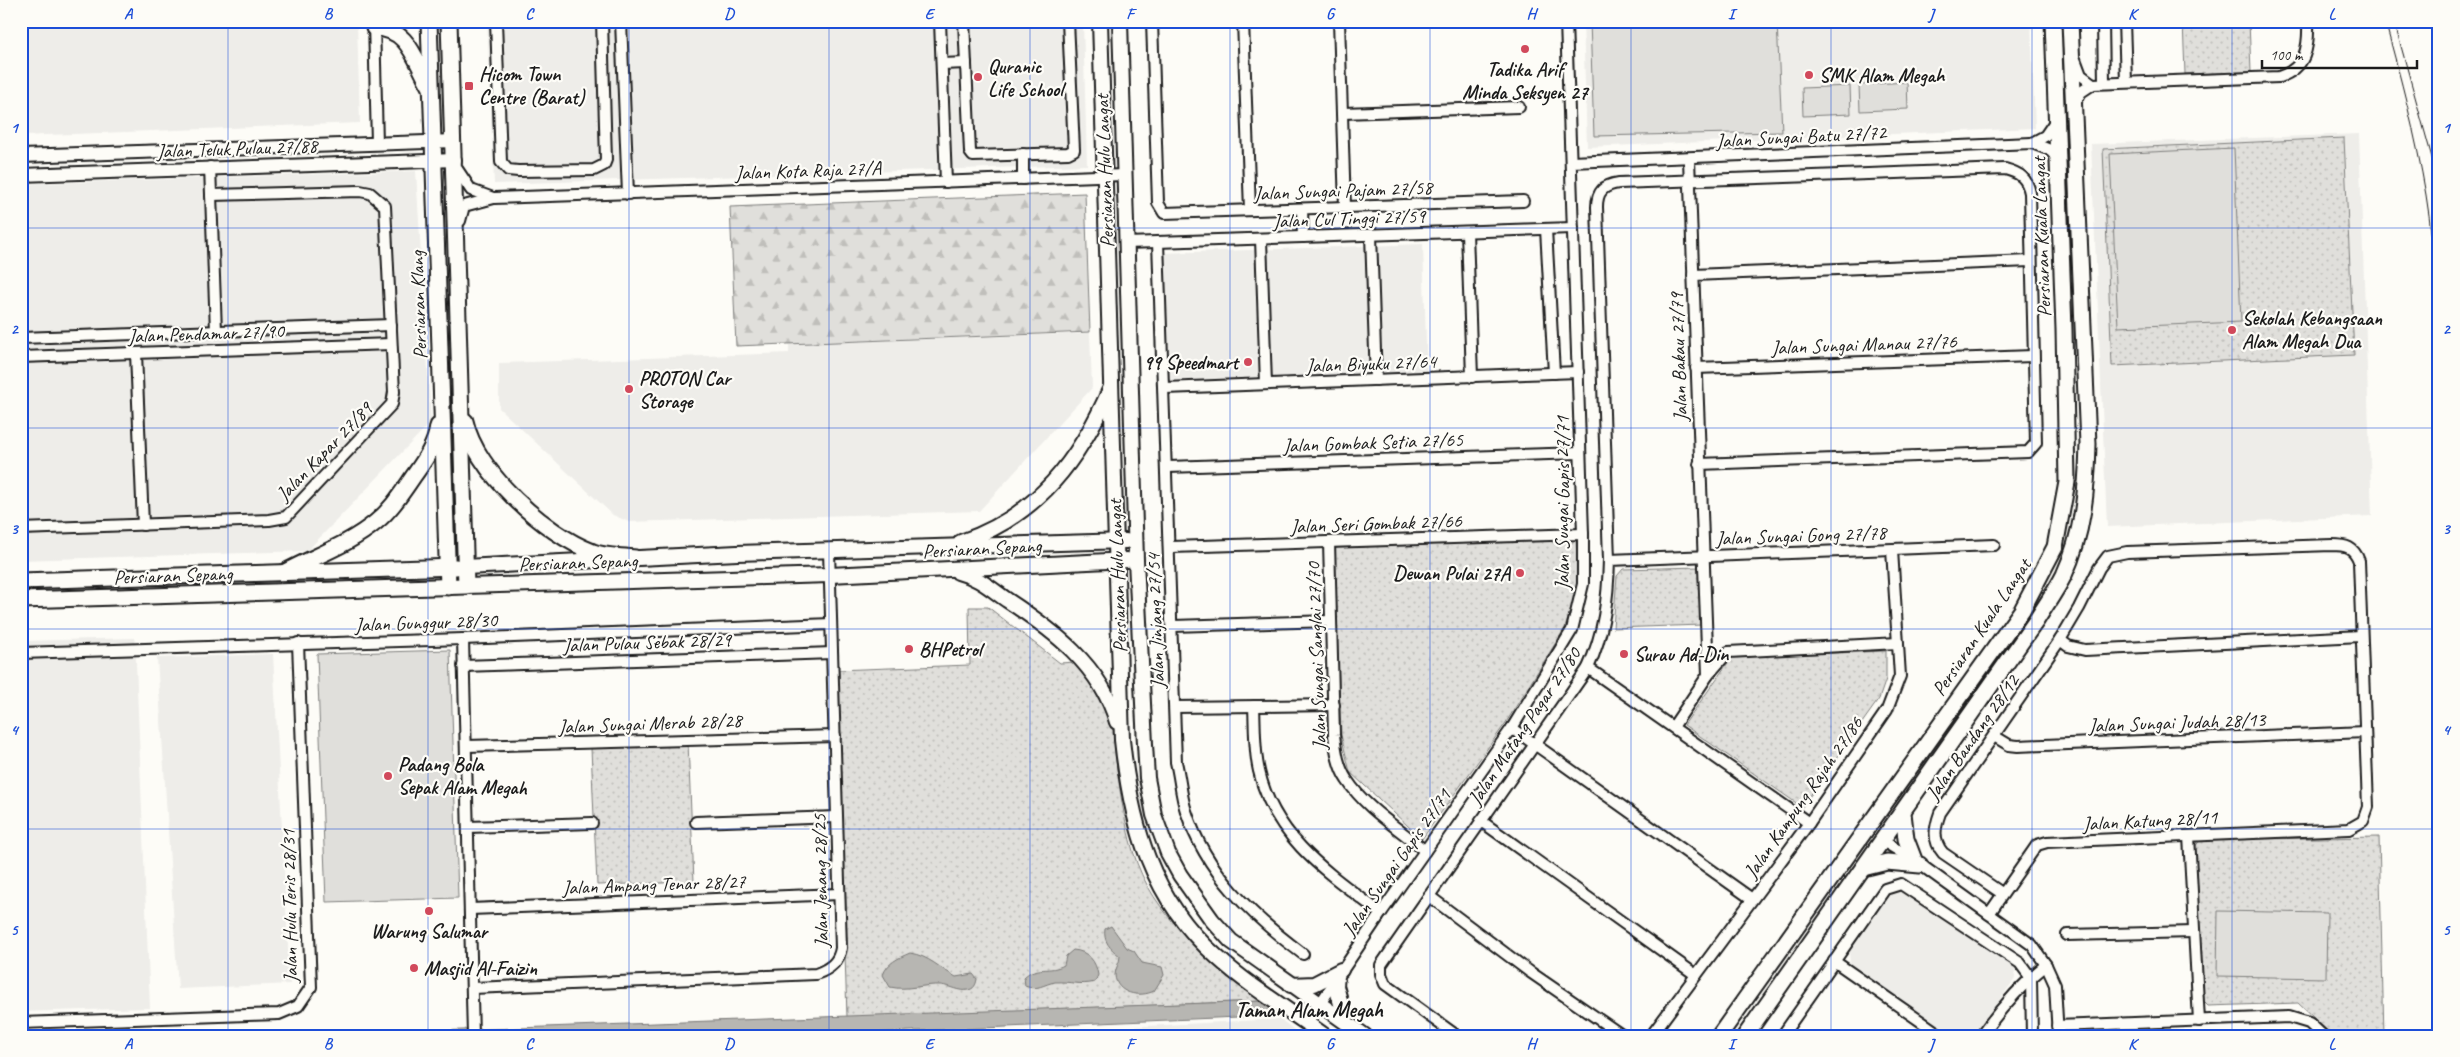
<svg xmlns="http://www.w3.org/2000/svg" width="2460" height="1057" viewBox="0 0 2460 1057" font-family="Caveat,sans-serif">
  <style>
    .built { fill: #eeede9 }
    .green { fill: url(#green-dots); stroke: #7e7e7c }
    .forest { fill: url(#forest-firs); stroke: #7e7e7c }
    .pitch { fill: #e0dfdb; stroke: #7e7e7c }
    .water { fill: #b7b6b2; stroke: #797876 }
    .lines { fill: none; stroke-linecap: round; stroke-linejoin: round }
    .minor-casing { stroke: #1c1c1c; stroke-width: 14 }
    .tertiary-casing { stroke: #1c1c1c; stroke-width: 16 }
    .secondary-casing { stroke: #1c1c1c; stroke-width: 18 }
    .primary-casing { stroke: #1c1c1c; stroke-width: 19 }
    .minor { stroke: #fdfcf7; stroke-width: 10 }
    .tertiary { stroke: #fdfcf7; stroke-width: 12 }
    .secondary { stroke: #fdfcf7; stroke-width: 14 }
    .primary { stroke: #fdfcf7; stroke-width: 15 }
    .tram { stroke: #1c1c1c; stroke-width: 1 }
    .grid { fill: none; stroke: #1d4ed8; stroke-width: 1; stroke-opacity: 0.55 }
    .poi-dot { fill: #d1495b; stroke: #fdfcf7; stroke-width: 2 }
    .labels { text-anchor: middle; stroke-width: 4.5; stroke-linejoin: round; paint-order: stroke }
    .poi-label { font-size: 20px; font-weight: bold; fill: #1c1c1c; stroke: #fdfcf7; text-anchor: start }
    .street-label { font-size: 20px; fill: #1c1c1c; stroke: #fdfcf7 }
    .quarter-label { font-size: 22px; font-weight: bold; fill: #1c1c1c; stroke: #fdfcf7 }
    .neatline { fill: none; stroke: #1d4ed8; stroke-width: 2 }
    .grid-label { font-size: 16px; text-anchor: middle; font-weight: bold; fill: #1d4ed8 }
  </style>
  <defs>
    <pattern id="green-dots" width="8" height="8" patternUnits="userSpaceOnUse" patternTransform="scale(1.25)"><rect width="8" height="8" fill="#e0dfdb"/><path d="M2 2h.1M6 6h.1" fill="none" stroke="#c0bfbb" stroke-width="1.8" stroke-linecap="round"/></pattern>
    <pattern id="forest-firs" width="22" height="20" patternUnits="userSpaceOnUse" patternTransform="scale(1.25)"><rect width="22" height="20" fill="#e0dfdb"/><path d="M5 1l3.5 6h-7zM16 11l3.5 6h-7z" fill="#c0bfbb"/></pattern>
  </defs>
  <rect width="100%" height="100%" fill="#fdfcf7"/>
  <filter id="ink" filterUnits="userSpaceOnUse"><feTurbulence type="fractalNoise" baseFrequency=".02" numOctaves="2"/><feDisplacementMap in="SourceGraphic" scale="10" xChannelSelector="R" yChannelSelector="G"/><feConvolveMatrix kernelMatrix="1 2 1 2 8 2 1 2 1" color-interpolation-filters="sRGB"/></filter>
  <g filter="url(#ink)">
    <g class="built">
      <path d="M 21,21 L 357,21 L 360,123 L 21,136 Z"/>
      <path d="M 487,21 L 1083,21 L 1087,165 L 494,184 Z"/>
      <path d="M 1583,21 L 2031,21 L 2035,128 L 1587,147 Z"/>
      <path d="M 2359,134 L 2372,516 L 2107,527 L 2091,144 Z"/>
      <path d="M 416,171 L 431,422 L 307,551 L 21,560 L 21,184 Z"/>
      <path d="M 1423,244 L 1427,376 L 1168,385 L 1162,253 Z"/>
      <path d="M 1090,333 L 1092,388 L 979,511 L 629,522 L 613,515 L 499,408 L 499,363 L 789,353 L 789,344 Z"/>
      <path d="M 135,638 L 150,1008 L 21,1012 L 21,641 Z"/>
      <path d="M 273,654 L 290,984 L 178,989 L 157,658 Z"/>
      <path d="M 1907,889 L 2015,965 L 2015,979 L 1972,1036 L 1951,1036 L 1850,965 L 1849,950 L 1892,892 Z"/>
      <path d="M 1280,1019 L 1302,1036 L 1090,1036 L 1090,1029 Z"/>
    </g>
    <g class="green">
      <path d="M 2183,21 L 2249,21 L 2251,72 L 2185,74 Z"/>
      <path d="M 2344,138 L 2354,355 L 2112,366 L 2103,149 Z"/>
      <path d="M 1576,538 L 1578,585 L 1565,628 L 1505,724 L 1422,839 L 1350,772 L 1341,735 L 1334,548 Z"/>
      <path d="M 1700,567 L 1702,625 L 1613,628 L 1617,576 L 1623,569 Z"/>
      <path d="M 969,607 L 988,607 L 1060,663 L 1075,662 C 1089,679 1103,695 1110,716 C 1115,730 1114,747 1116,761 C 1120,791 1124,821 1133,851 C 1152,917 1211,961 1263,1001 L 847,1017 L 836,670 L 970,665 Z"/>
      <path d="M 1886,651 L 1886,679 L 1879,699 L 1802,807 L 1684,725 L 1732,657 Z"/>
      <path d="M 688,743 L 694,882 L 597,885 L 591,748 Z"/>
      <path d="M 2379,837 L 2384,1036 L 2333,1036 L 2298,1003 L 2208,1006 L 2202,1000 L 2195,847 L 2200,840 Z"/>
    </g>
    <path class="forest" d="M 1085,193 L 1090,332 L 736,346 L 730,207 Z"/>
    <g class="pitch">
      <path d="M 1590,21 L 1777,21 L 1782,132 L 1594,136 Z"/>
      <path d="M 1907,82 L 1908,109 L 1860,111 L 1859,85 Z"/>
      <path d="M 1850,86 L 1851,114 L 1803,116 L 1802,88 Z"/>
      <path d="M 2234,148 L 2241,322 L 2118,327 L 2110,154 Z"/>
      <path d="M 450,650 L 458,898 L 326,902 L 317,654 Z"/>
      <path d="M 2218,911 L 2327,913 L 2326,978 L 2217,976 Z"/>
      <path d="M 1189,1031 L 1189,1036 L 1096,1036 L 1096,1035 Z"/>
    </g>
    <g class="water">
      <path d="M 1111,926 L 1127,948 L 1134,951 L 1142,963 L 1162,967 L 1164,975 L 1154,991 C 1140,998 1116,994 1115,975 C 1115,968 1120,963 1120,956 C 1110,949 1103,941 1105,929 Z"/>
      <path d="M 1073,950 C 1088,951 1096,961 1098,975 L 1095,982 C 1081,986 1069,981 1055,982 C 1044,984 1037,991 1025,986 L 1024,977 C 1036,965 1050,973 1064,965 L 1066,956 Z"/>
      <path d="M 910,953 C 929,956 939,968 956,977 L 973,974 L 977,979 C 976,985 974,989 968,990 C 959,992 950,986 941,985 C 924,984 907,991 890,987 L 883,975 C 887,963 898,958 910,953 Z"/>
      <path d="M 1263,1001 L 1285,1015 L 797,1036 L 297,1036 Z"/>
    </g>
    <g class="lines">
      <defs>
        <g id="minor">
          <path d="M 496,21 L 501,162 L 508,170 L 518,171 L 594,170 L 604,165 L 606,160 L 602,21"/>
          <path d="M 621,21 L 628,194"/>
          <path d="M 940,21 L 946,182"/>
          <path d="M 964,21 L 970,152 L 973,156 L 1068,153 L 1074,150 L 1068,21"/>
          <path d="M 1152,21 L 1158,203 L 1164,213 L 1523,201"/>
          <path d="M 1243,21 L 1250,210"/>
          <path d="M 1339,21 L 1345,207"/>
          <path d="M 2103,21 L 2104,82"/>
          <path d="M 2124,21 L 2126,82"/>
          <path d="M 374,22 L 377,143"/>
          <path d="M 2075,59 L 2081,75 L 2093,84"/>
          <path d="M 942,64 L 966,63"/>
          <path d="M 2075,103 L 2081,92 L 2093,84 L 2279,77 C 2306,68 2309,48 2308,21"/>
          <path d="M 1343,113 L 1519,107"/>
          <path d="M 2032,143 L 2045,136 L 2056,120"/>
          <path d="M 1023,154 L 1023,179"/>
          <path d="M 1571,162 L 2032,143 L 2050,150 L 2057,158"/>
          <path d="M 455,166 L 471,190 L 493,198"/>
          <path d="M 210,167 L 216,331"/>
          <path d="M 1302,209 L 1303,237"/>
          <path d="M 460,221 L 464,206 L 494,198 L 1124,175"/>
          <path d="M 1546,229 L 1554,373"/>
          <path d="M 1467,232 L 1472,377"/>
          <path d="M 1371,235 L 1376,380"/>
          <path d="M 1261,239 L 1266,384"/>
          <path d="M 1158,242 L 1176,762 C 1180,778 1181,796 1186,811 C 1206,873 1252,916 1303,954"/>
          <path d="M 1126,243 L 1573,228"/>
          <path d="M 1693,275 L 2030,261"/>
          <path d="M 21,338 L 391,325"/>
          <path d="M 136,353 L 143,525"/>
          <path d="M 21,357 L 391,344"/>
          <path d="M 1696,368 L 2033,356"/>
          <path d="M 1165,388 L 1578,372"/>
          <path d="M 1168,467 L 1580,453"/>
          <path d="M 21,529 L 269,520 L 286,517 L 392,404 L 394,392 L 385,206 L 370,193 L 360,191 L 211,195"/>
          <path d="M 1329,542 L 1334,735 C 1336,751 1338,767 1347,780 C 1366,809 1400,829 1425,851"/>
          <path d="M 1171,547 L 1583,534"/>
          <path d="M 1609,560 L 1994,545"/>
          <path d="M 1173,626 L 1331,621"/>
          <path d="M 463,639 L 473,1036"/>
          <path d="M 2060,640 L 2068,646 L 2085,650 L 2361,636"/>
          <path d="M 21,653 L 463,639 L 831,624"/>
          <path d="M 463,666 L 832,653"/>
          <path d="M 1588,668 L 1809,823"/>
          <path d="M 1708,675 L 1728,652 L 1898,643"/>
          <path d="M 1254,706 C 1255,727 1254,751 1259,771 C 1274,838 1329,874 1381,913"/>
          <path d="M 1175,707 L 1334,705"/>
          <path d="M 1673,727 L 1708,675 L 1689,159"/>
          <path d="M 1512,728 L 1752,899"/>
          <path d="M 1994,736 L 2009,745 L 2018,746 L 2365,732"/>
          <path d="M 466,746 L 835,736"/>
          <path d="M 1481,821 L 1696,975"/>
          <path d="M 696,822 L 837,817"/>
          <path d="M 468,827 L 592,823"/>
          <path d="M 2189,836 L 2199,1021"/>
          <path d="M 1883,841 L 1914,860 L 2032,945 L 2046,965 L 2055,985 L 2058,1036"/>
          <path d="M 1429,896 L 1530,972 L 1623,1036"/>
          <path d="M 470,909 L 839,894"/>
          <path d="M 1989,914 L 2037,845 L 2047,842 L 2349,829 L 2363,821 L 2368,807 L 2359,561 C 2354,547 2346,545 2332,545 L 2127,552 L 2108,556 L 2099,568 L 2079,608 L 2060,640 L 1940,813 C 1935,827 1932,840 1943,853 L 2003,894"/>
          <path d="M 2067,935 L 2194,932"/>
          <path d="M 1834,961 L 1942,1036"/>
          <path d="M 472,988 L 816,974 C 830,969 839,962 841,948 L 829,551"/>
          <path d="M 21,1023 L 279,1014 L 298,1006 L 311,987 L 298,643"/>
          <path d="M 1307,1023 L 1381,913 L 1512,728 L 1572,630 L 1583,584 L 1583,534 L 1566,21"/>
          <path d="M 2057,1026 L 2289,1017 L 2309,1023 L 2323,1036"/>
          <path d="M 1457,1036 L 1385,984 L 1381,974 L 1381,965 L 1588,668 C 1604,633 1608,599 1609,560 L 1597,207 C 1597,191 1604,185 1619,183 L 2005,169 C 2020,173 2027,178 2030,193 L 2036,443 L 2028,452 L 1699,464"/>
          <path d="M 1651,1036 L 1809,823 L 1887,710 L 1900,676 L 1892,550"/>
          <path d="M 1782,1036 L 1885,889 L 1901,884 L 2020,963 L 2031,978 L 2032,1036"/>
          <path d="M 1981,1036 C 2000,1009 2021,985 2046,965"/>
        </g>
        <g id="tertiary">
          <path d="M 21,156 L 454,141"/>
          <path d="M 21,175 L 455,160"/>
        </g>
        <g id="secondary">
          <path d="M 1100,21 L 1122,740 C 1131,824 1151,899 1217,957 C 1250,987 1289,1010 1325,1036"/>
          <path d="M 1120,21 L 1136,560 L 1145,744 L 1147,778 L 1154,815 L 1168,853 L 1180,875 L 1212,920 L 1231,941 L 1365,1036"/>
          <path d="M 961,542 C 1038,516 1080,459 1111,387"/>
          <path d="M 465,567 L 737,553 L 1126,541"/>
          <path d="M 958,572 C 978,577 990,588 1007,600 C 1053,630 1101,666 1117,722"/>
          <path d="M 466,586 L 830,575 L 1127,560"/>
          <path d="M 1337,975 L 1336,986 L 1346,1022"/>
          <path d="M 1291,985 L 1314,984 L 1341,970"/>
        </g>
        <g id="primary">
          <path d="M 429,21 L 448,587"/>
          <path d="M 374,28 C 409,28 414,59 430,86"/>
          <path d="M 465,421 C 476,472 545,534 593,552 C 605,557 622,556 635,558"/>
          <path d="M 285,572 C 315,556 350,544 376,522 C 392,509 403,491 415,474 C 425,460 436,444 438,426"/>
          <path d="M 21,581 L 456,567"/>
          <path d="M 21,600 L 466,586 L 449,21"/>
          <path d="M 1903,813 L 1906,839 L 1914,860"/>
          <path d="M 1863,868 L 1887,862 L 1920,865"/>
          <path d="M 1719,1036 L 2022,610 L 2055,547 L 2067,482 L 2064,329 L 2053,21"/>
          <path d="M 1745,1036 L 2036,621 C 2045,606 2056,591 2064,575 C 2083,534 2087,489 2088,444 L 2070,21"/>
        </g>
      </defs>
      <use href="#minor" class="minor-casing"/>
      <use href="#tertiary" class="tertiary-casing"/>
      <use href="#secondary" class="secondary-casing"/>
      <use href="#primary" class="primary-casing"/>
      <use href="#minor" class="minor"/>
      <use href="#tertiary" class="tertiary"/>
      <use href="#secondary" class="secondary"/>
      <use href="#primary" class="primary"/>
      <g class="tram">
        <path d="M 2385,21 C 2401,79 2416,136 2426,195 C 2435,250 2437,305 2439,361"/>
        <path d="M 2394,21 L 2439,183"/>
      </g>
    </g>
  </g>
  <path class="grid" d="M 228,21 L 228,1036M 428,21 L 428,1036M 629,21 L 629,1036M 829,21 L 829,1036M 1030,21 L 1030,1036M 1230,21 L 1230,1036M 1430,21 L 1430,1036M 1631,21 L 1631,1036M 1831,21 L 1831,1036M 2032,21 L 2032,1036M 2232,21 L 2232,1036M 21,228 L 2439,228M 21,428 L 2439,428M 21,629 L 2439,629M 21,829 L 2439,829"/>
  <g class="poi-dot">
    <circle cx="1525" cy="49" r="5"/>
    <circle cx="1809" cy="75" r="5"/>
    <circle cx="978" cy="77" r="5"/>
    <rect x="464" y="81" width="10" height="10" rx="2.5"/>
    <circle cx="2232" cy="330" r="5"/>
    <circle cx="1248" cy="362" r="5"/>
    <circle cx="629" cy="389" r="5"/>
    <circle cx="1520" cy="573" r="5"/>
    <circle cx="909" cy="649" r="5"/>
    <circle cx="1624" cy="654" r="5"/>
    <circle cx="388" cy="776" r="5"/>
    <circle cx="429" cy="911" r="5"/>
    <circle cx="414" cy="968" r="5"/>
  </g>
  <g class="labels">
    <g class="poi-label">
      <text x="988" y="73">Quranic<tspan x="988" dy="23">Life School</tspan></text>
      <text x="1525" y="76" text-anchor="middle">Tadika Arif<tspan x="1525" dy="23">Minda Seksyen 27</tspan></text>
      <text x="479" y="81">Hicom Town<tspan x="479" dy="23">Centre (Barat)</tspan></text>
      <text x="1819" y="82">SMK Alam Megah</text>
      <text x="2242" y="325">Sekolah Kebangsaan<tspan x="2242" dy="23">Alam Megah Dua</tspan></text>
      <text x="1238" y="369" text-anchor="end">99 Speedmart</text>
      <text x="639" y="385">PROTON Car<tspan x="639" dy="23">Storage</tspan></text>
      <text x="1510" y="580" text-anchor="end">Dewan Pulai 27A</text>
      <text x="919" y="656">BHPetrol</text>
      <text x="1634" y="661">Surau Ad-Din</text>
      <text x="398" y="771">Padang Bola<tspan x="398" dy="23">Sepak Alam Megah</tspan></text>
      <text x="429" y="938" text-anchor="middle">Warung Salumar</text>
      <text x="424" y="975">Masjid Al-Faizin</text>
    </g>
    <g class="street-label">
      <text transform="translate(1801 136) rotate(-3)" y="7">Jalan Sungai Batu 27/72</text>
      <text transform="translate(237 148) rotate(-2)" y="7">Jalan Teluk Pulau 27/88</text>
      <text transform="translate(808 170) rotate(-2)" y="7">Jalan Kota Raja 27/A</text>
      <text transform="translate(1104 171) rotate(-92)" y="7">Persiaran Hulu Langat</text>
      <text transform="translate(1343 190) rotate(-2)" y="7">Jalan Sungai Pajam 27/58</text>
      <text transform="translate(1349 218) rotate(-2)" y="7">Jalan Cul Tinggi 27/59</text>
      <text transform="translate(2041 237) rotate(-92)" y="7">Persiaran Kuala Langat</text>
      <text transform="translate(418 305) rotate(-92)" y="7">Persiaran Klang</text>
      <text transform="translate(206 333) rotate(-2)" y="7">Jalan Pendamar 27/90</text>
      <text transform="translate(1864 344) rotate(-2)" y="7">Jalan Sungai Manau 27/76</text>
      <text transform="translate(1678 357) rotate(-92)" y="7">Jalan Bakau 27/79</text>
      <text transform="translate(1371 363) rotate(-2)" y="7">Jalan Biyuku 27/64</text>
      <text transform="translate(1373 442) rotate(-2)" y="7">Jalan Gombak Setia 27/65</text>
      <text transform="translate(324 451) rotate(-46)" y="7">Jalan Kapar 27/89</text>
      <text transform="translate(1562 503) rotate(-90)" y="7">Jalan Sungai Gapis 27/71</text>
      <text transform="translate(1376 523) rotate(-2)" y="7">Jalan Seri Gombak 27/66</text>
      <text transform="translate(1801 535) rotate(-2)" y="7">Jalan Sungai Gong 27/78</text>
      <text transform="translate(982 548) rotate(-3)" y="7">Persiaran Sepang</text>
      <text transform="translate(578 562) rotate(-2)" y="7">Persiaran Sepang</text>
      <text transform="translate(173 575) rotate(-2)" y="7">Persiaran Sepang</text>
      <text transform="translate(1117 576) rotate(-92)" y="7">Persiaran Hulu Langat</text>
      <text transform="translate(1155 621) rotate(-92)" y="7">Jalan Jinjang 27/54</text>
      <text transform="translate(426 622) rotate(-2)" y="7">Jalan Gunggur 28/30</text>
      <text transform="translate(1981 627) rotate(-56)" y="7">Persiaran Kuala Langat</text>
      <text transform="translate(647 642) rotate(-2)" y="7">Jalan Pulau Sebak 28/29</text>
      <text transform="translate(1316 656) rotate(-92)" y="7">Jalan Sungai Sanglai 27/70</text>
      <text transform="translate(2177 722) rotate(-2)" y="7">Jalan Sungai Judah 28/13</text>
      <text transform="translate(650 723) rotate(-2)" y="7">Jalan Sungai Merab 28/28</text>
      <text transform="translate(1524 726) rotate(-56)" y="7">Jalan Matang Pagar 27/80</text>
      <text transform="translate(1972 737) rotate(-55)" y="7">Jalan Bandang 28/12</text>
      <text transform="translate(1803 797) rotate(-55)" y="7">Jalan Kampung Rajah 27/86</text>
      <text transform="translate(2150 820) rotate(-3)" y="7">Jalan Katung 28/11</text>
      <text transform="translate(1396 862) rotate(-55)" y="7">Jalan Sungai Gapis 27/71</text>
      <text transform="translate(820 881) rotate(-91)" y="7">Jalan Jenang 28/25</text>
      <text transform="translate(654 884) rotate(-2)" y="7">Jalan Ampang Tenar 28/27</text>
      <text transform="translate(289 906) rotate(-91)" y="7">Jalan Hulu Teris 28/31</text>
    </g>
    <g class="quarter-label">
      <text x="1309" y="1017">Taman Alam Megah</text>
    </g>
  </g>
  <rect width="2460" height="1057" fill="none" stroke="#fdfcf7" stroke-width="55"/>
  <path d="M2262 60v8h155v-8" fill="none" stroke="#1c1c1c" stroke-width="2.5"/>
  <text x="2270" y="60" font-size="15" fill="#1c1c1c" stroke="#fdfcf7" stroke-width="4" paint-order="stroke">100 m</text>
  <rect x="28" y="28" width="2404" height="1002" class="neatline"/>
  <g class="grid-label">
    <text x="128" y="19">A</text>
    <text x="328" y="19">B</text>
    <text x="529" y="19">C</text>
    <text x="729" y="19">D</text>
    <text x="929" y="19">E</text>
    <text x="1130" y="19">F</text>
    <text x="1330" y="19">G</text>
    <text x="1531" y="19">H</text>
    <text x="1731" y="19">I</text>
    <text x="1931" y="19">J</text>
    <text x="2132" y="19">K</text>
    <text x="2332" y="19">L</text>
    <text x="14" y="133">1</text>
    <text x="2446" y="133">1</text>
    <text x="14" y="334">2</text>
    <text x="2446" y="334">2</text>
    <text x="14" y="534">3</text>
    <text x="2446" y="534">3</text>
    <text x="14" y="735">4</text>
    <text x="2446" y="735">4</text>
    <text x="14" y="935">5</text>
    <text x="2446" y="935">5</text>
    <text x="128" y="1049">A</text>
    <text x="328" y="1049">B</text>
    <text x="529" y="1049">C</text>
    <text x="729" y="1049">D</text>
    <text x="929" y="1049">E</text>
    <text x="1130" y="1049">F</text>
    <text x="1330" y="1049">G</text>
    <text x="1531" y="1049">H</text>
    <text x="1731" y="1049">I</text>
    <text x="1931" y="1049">J</text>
    <text x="2132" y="1049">K</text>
    <text x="2332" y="1049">L</text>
  </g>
</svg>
